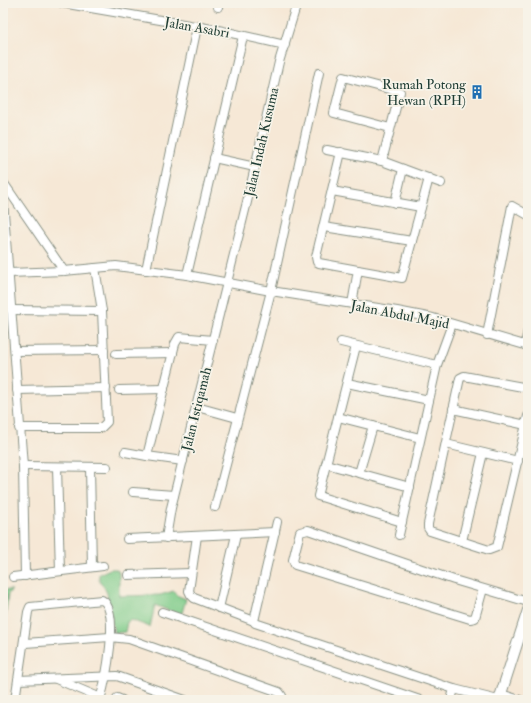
<svg xmlns="http://www.w3.org/2000/svg" width="531" height="703" viewBox="0 0 531 703" font-family="'IM FELL Double Pica',serif">
  <style>
    .green { fill: #80cc8a; stroke: #50845f }
    .lines { fill: none; stroke-linecap: round; stroke-linejoin: round }
    .minor-casing { stroke: #8a9285; stroke-width: 10 }
    .major-casing { stroke: #8a9285; stroke-width: 12 }
    .minor { stroke: #fff; stroke-width: 8 }
    .major { stroke: #fff; stroke-width: 10 }
    .labels { text-anchor: middle; stroke-width: 3.5; stroke-linejoin: round; paint-order: stroke }
    .street-label { font-size: 14px; fill: #1f3d34; stroke: #f7f3e8 }
    .poi-label { font-size: 14px; fill: #1f3d34; stroke: #f7f3e8; text-anchor: end }
  </style>
  <rect width="100%" height="100%" fill="#f7f3e8"/>
  <filter id="ink" filterUnits="userSpaceOnUse"><feTurbulence type="fractalNoise" baseFrequency=".025" numOctaves="2"/><feDisplacementMap in="SourceGraphic" scale="8" xChannelSelector="R" yChannelSelector="G"/><feConvolveMatrix kernelMatrix="1 2 1 2 8 2 1 2 1" color-interpolation-filters="sRGB"/></filter>
  <filter id="wash" filterUnits="userSpaceOnUse"><feTurbulence type="fractalNoise" baseFrequency=".012" numOctaves="4" result="noise"/><feDisplacementMap in="SourceGraphic" scale="16" xChannelSelector="R" yChannelSelector="G"/><feGaussianBlur stdDeviation="0.9" result="paint"/><feColorMatrix in="noise" values="0 0 0 0 0 0 0 0 0 0 0 0 0 0 0 0 0 1.4 0 .05"/><feComposite in="paint" operator="in"/></filter>
  <g filter="url(#wash)">
    <rect width="100%" height="100%" fill="#f6e8d6"/>
    <g class="green">
      <path d="M 110,569 L 117,569 L 119,573 L 119,596 L 160,595 L 174,591 L 176,595 L 186,599 L 182,613 L 180,615 L 155,605 L 150,627 L 131,620 L 127,622 L 125,632 L 114,633 L 107,593 L 104,587 L 99,580 L 99,574 Z"/>
      <path d="M 3,590 L 12,590 L 8,594 L 3,643 Z"/>
    </g>
  </g>
  <g filter="url(#ink)">
    <g class="lines">
      <defs>
        <g id="minor">
          <path d="M 62,3 L 218,30 L 285,45"/>
          <path d="M 218,7 L 219,3"/>
          <path d="M 327,150 L 382,161 L 441,183"/>
          <path d="M 341,152 L 316,257 L 317,262 L 319,263 L 402,278 L 429,178"/>
          <path d="M 214,158 L 255,167"/>
          <path d="M 382,161 L 400,92 L 343,77 L 334,113 L 390,128"/>
          <path d="M 3,182 L 64,271"/>
          <path d="M 332,191 L 421,207"/>
          <path d="M 3,199 L 23,466 L 25,576"/>
          <path d="M 395,203 L 403,169"/>
          <path d="M 324,227 L 412,241"/>
          <path d="M 146,270 L 197,27"/>
          <path d="M 9,273 L 64,271 L 116,266 L 187,275 L 271,291 L 397,311 L 433,318 L 528,346"/>
          <path d="M 187,275 L 243,36"/>
          <path d="M 352,304 L 358,270"/>
          <path d="M 11,310 L 102,311"/>
          <path d="M 487,335 L 512,206 L 528,215"/>
          <path d="M 341,342 L 437,365"/>
          <path d="M 525,345 L 528,330"/>
          <path d="M 356,346 L 318,496 L 402,522"/>
          <path d="M 15,351 L 104,350"/>
          <path d="M 116,354 L 173,353"/>
          <path d="M 347,383 L 429,400"/>
          <path d="M 528,388 L 464,376 L 460,378 L 428,524 L 428,528 L 430,531 L 489,550 L 497,547 L 528,416"/>
          <path d="M 17,390 L 106,388"/>
          <path d="M 119,390 L 164,389"/>
          <path d="M 197,407 L 237,418"/>
          <path d="M 453,409 L 526,425"/>
          <path d="M 338,417 L 420,438"/>
          <path d="M 19,428 L 101,428 L 107,422 L 102,311 L 95,268"/>
          <path d="M 446,444 L 518,461"/>
          <path d="M 125,452 L 147,456"/>
          <path d="M 183,461 L 147,456 L 175,344 L 179,337 L 213,340"/>
          <path d="M 326,464 L 410,487"/>
          <path d="M 23,466 L 107,467"/>
          <path d="M 57,467 L 60,571"/>
          <path d="M 90,467 L 92,567"/>
          <path d="M 359,473 L 373,426"/>
          <path d="M 133,492 L 174,495"/>
          <path d="M 215,507 L 271,291 L 319,73"/>
          <path d="M 399,535 L 437,365 L 452,324"/>
          <path d="M 197,536 L 189,591 L 191,595 L 194,598 L 254,621 L 255,623 L 454,689 L 498,700"/>
          <path d="M 166,538 L 171,508 L 247,202 L 279,62 L 297,3"/>
          <path d="M 127,539 L 275,532"/>
          <path d="M 462,541 L 483,453"/>
          <path d="M 128,575 L 191,573"/>
          <path d="M 13,577 L 103,566"/>
          <path d="M 483,589 L 475,618 L 470,619 L 295,565 L 293,560 L 300,532 L 308,530 L 454,580 L 528,602"/>
          <path d="M 219,608 L 236,535"/>
          <path d="M 162,612 L 420,700"/>
          <path d="M 254,621 L 277,522"/>
          <path d="M 25,643 L 110,637 L 129,639 L 279,692 L 282,696 L 282,700"/>
          <path d="M 56,679 L 101,698"/>
          <path d="M 18,680 L 117,676 L 185,700"/>
          <path d="M 501,694 L 520,700"/>
          <path d="M 117,698 L 122,700"/>
          <path d="M 15,700 L 28,612 L 30,607 L 102,600 C 121,609 105,683 100,700"/>
          <path d="M 451,700 L 454,689"/>
        </g>
        <path id="major" d="M 499,700 L 528,610"/>
      </defs>
      <use href="#minor" class="minor-casing"/>
      <use href="#major" class="major-casing"/>
      <use href="#minor" class="minor"/>
      <use href="#major" class="major"/>
    </g>
  </g>
  <defs>
    <symbol id="building-bare" viewBox="-9 -9 18 18"><path d="M-4-6H4V6H1V3H-1V6H-4ZM-2.5-4.3h1.7v1.8h-1.7ZM.8-4.3h1.7v1.8H.8ZM-2.5-1h1.7V.8h-1.7ZM.8-1h1.7V.8H.8Z" fill="#1f6fb2" stroke="#f7f3e8" stroke-width="2.5" paint-order="stroke"/></symbol>
  </defs>
  <g fill-rule="evenodd">
    <use href="#building-bare" x="467" y="82" width="20" height="20"/>
  </g>
  <g class="labels">
    <g class="street-label">
      <text transform="translate(197 27) rotate(10)" y="5">Jalan Asabri</text>
      <text transform="translate(261 142) rotate(-77)" y="5">Jalan Indah Kusuma</text>
      <text transform="translate(400 314) rotate(11)" y="5">Jalan Abdul Majid</text>
      <text transform="translate(196 409) rotate(-76)" y="5">Jalan Istiqamah</text>
    </g>
    <g class="poi-label">
      <text x="466" y="89">Rumah Potong<tspan x="466" dy="16">Hewan (RPH)</tspan></text>
    </g>
  </g>
  <rect width="531" height="703" fill="none" stroke="#f7f3e8" stroke-width="16"/>
</svg>
